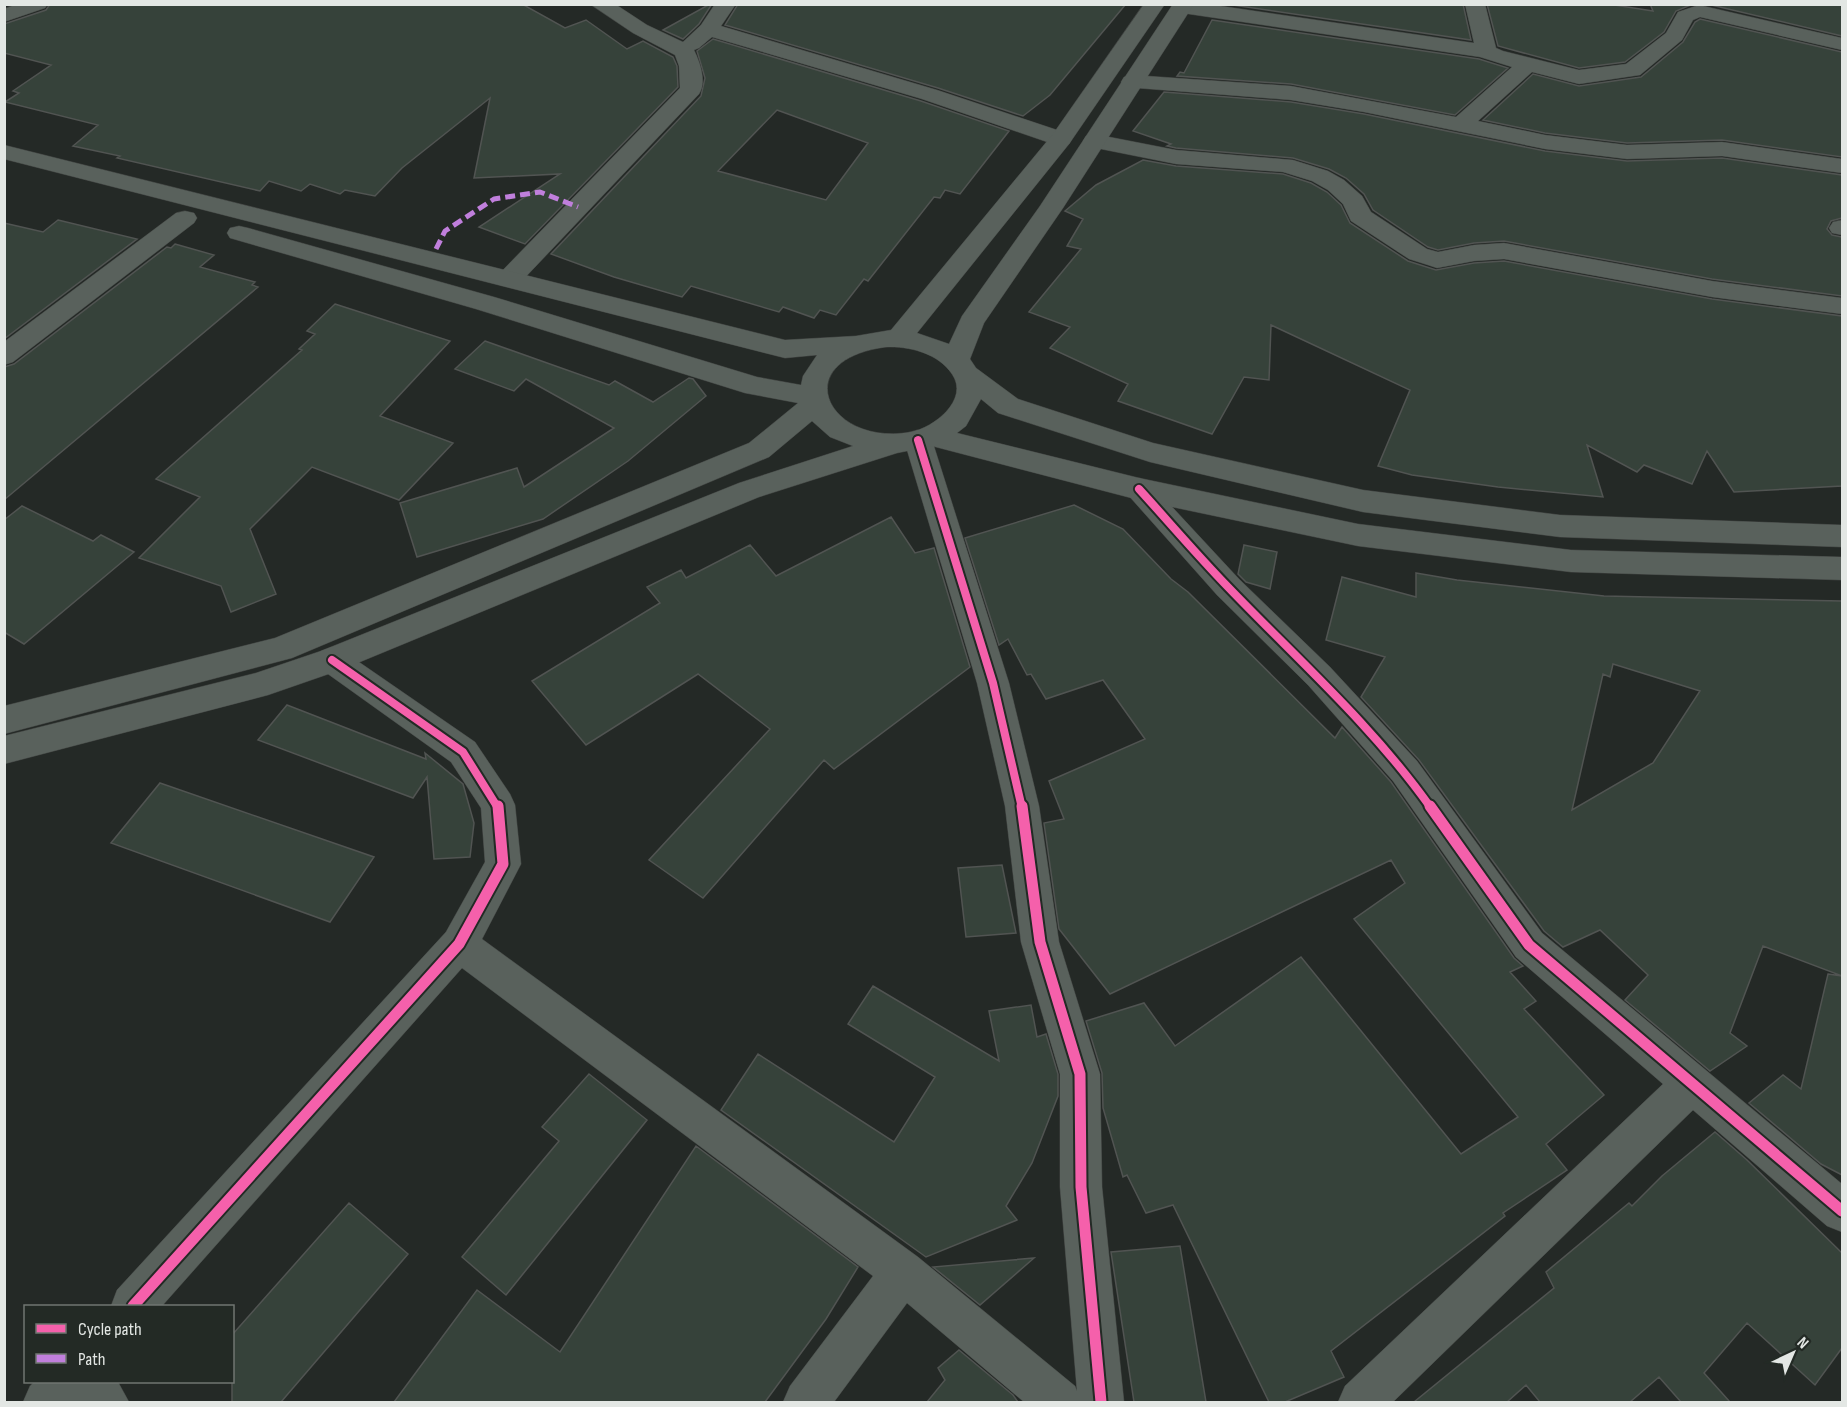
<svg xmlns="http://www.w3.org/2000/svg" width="1847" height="1407" viewBox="0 0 1847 1407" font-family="'Sofia Sans Condensed',sans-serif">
<rect width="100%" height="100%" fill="#242926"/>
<!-- building -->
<path fill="#36423a" stroke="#515452" stroke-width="1.5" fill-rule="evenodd" d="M50 4H522L565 28 586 20 627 49 643 41 673 57 677 66 678 87 525 244 479 227 560 174 474 178 490 98 402 168 375 196 345 190 340 194 310 184 301 191 269 181 260 191 117 158 120 156 73 146 98 125 5 102 19 93 13 91 51 65 4 53V24L46 10Z
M710 4H712L699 24 683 39 663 30Z
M738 4H1126L1050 95 1023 116 938 88 725 25Z
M1226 4H1463L1471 40Z
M1487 4H1608L1653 11 1650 4H1693L1676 11 1664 32 1625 62 1579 68 1498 46Z
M1707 4H1842V36Z
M1700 19 1842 52V157L1722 140 1627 143 1545 133 1483 120 1533 74 1579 86 1641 77 1683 42 1695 22Z
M1212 20 1479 59 1508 68 1455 115 1291 84 1177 76 1180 72 1184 73Z
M713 39 921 101 1009 131 960 194 945 190 940 198 934 197 868 281 864 279 836 315 820 310 814 318 783 307 779 312 691 286 682 297 614 277 551 254 701 96 705 78 697 51ZM777 110 868 143 826 200 718 171Z
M1164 92 1291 102 1364 114 1545 151 1627 161 1722 158 1842 175V218L1831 221 1827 229 1832 235 1842 237V296L1712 279 1504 241 1474 243 1438 250 1428 247 1373 210 1364 194 1346 178 1329 169 1293 158 1176 148 1167 146 1171 144 1133 131Z
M1143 160 1176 166 1283 174 1311 183 1327 192 1341 205 1350 223 1408 261 1436 270 1474 263 1504 261 1712 299 1842 316V486L1734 492 1707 451 1692 484 1644 465 1637 472 1587 445 1603 497 1498 487 1412 475 1378 466 1410 390 1271 325 1269 380 1244 377 1212 434 1118 401 1128 384 1050 348 1070 327 1029 312 1081 249 1067 246 1083 219 1065 211 1096 185Z
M58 220 137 239 4 339V223L43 232Z
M175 244 214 255 200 267 255 282 252 285 258 287 4 500V367L14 364 167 247 171 248Z
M335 304 450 341 380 416 453 443 399 500 312 467 250 529 276 594 231 612 221 586 139 558 200 497 156 479 302 350 299 349 315 334 307 331Z
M485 341 609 385 615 381 653 402 689 378 693 379 706 396 628 461 543 519 417 557 400 503 517 468 524 487 614 428 526 379 514 391 455 369Z
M1074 505 1123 529 1171 579 1188 592 1335 738 1342 727 1391 782 1514 958 1523 966 1510 972 1536 1001 1524 1009 1604 1095 1546 1144 1567 1170 1503 1213 1505 1216 1331 1351 1344 1377 1285 1402H1269L1173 1205 1146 1213 1127 1175 1123 1177 1103 1108 1102 1073 1086 1021 1144 1003 1175 1046 1301 957 1461 1154 1518 1117 1354 919 1405 883 1391 860 1110 994 1059 929 1044 823 1064 819 1049 781 1145 739 1103 680 1046 699 1031 674 1027 675 1008 639 999 645 965 538Z
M22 506 93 541 101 535 134 552 24 644 4 632V520Z
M891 517 915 553 934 548 970 667 834 769 824 760 703 898 649 860 770 729 698 674 586 745 532 681 660 603 647 587 681 570 686 578 750 545 776 576Z
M1244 545 1277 552 1270 589 1246 582 1238 574Z
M1416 573 1457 580 1604 596 1842 601V976L1763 946 1730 1033 1747 1046 1710 1071 1625 1000 1648 975 1600 930 1563 947 1544 931 1419 760 1361 697 1385 657 1326 640 1342 577 1416 597ZM1613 664 1700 691 1653 763 1572 810 1603 674 1610 677Z
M287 705 426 759 425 753 463 784 474 823 470 857 434 859 427 777 413 798 258 740Z
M160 783 374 857 330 922 111 843Z
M1002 865 1016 933 966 937 958 868Z
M1828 974 1842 976V1175L1821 1164 1749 1103 1783 1075 1801 1089Z
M873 986 999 1061 989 1011 1031 1005 1037 1037 1046 1034 1058 1074V1096L1032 1163 1006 1206 1017 1220 926 1257 721 1110 758 1054 894 1142 935 1077 848 1024Z
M589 1074 647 1120 506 1295 462 1257 559 1141 542 1127Z
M1715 1132 1747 1160 1842 1253V1348L1815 1385 1747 1323 1704 1373 1730 1402H1681L1659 1377 1630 1402H1540L1526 1385 1507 1402H1414L1554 1288 1546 1272 1629 1203 1632 1206 1662 1176Z
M696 1146 858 1267 826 1319 765 1402H394L477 1290 560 1352Z
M349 1203 408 1254 281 1402H232V1335Z
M1180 1246 1206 1402H1134L1111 1252Z
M1034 1258 980 1305 933 1267Z
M959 1350 1013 1395 1018 1402H927L945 1380 938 1368Z"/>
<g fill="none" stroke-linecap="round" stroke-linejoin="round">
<!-- minor casing -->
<g stroke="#404341" stroke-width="1">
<path id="minor" d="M17 4H48L45 8 4 22V9Z
M590 4H615L647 25 683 42 701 25 715 4H736L721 26 937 90 1069 134 1072 139 1069 144 1061 146 1053 144 922 99 712 37 699 48 694 50C700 62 707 82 699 94L518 285 509 287 500 285 496 279 500 273 680 88 679 66 675 55 633 33Z
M1174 4H1207L1474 43 1465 4H1485L1496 48 1503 51 1579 70 1626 64 1666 33 1678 12 1699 5 1842 38V50L1700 17 1693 20 1682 40 1640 75 1579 84 1532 72 1478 121 1545 135 1627 145 1722 142 1842 159V173L1722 156 1627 159 1545 149 1364 112 1291 100 1124 87 1121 82 1124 77 1132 75 1291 86 1456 117 1512 67 1480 57 1182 13 1175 11 1172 7Z
M1094 134 1176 150 1293 160 1328 171 1344 180 1362 196 1371 212 1427 249 1438 252 1474 245 1504 243 1712 281 1842 298V314L1712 297 1504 259 1474 261 1437 268 1428 265 1409 259 1351 221 1343 204 1328 190 1312 181 1283 172 1176 164 1086 146 1083 141 1086 136Z
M185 211 194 213 197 218 194 223 13 362 4 365V342L176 213Z
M1842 220V235L1832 233 1829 228 1833 222Z
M918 430 928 433 932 440 1009 683 1039 806 1059 942 1100 1074 1102 1187 1124 1402H1024L907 1303 834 1402H783L790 1386 873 1276 462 968 162 1306H111L117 1290 446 932 485 862 481 808 451 762 321 669 316 660 321 651 332 647 343 651 475 742 510 794 515 805 521 864 482 939 918 1257 1075 1386 1077 1391 1060 1187V1074L1021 942 1005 806 977 683 904 440 908 433Z
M1139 478 1149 482 1239 579 1330 667 1417 761 1542 933 1842 1184V1232L1827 1226 1693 1110 1393 1402H1338L1345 1386 1663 1084 1516 957 1393 781 1308 685 1217 595 1129 496 1124 489 1129 482Z
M34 1382H118L129 1402H23L30 1386Z"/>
</g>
<!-- major casing -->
<g stroke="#404341" stroke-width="1">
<path id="major" d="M1144 4H1165L1069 144 917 333 949 344 962 316 1040 206 1173 4H1194L1063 208 984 323 970 359 976 368 1018 399 1153 443 1363 490 1560 515 1842 525V547L1560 537 1363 512 1150 462 998 413 981 399 966 426 957 433 1139 478 1358 524 1571 550 1842 557V580L1571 572 1358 546 1139 500 932 446 897 453 759 497 343 669 268 695 4 764V736L256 673 321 651 739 483 853 446 830 437 812 421 769 457 292 658 4 734V706L275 638 749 443 798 403 745 393 476 309 230 238 227 233 230 228 239 226 248 228 494 297 757 377 801 385 803 376 817 355 785 358 4 159V145L785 340 856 336 891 330 1053 134ZM886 347C909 346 938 353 952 374 970 400 933 428 911 432 827 447 786 360 886 347Z"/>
</g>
<!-- minor -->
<use href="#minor" fill="#59615c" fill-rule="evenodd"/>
<!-- major -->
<use href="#major" fill="#59615c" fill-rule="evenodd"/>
<!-- quiet -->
<path stroke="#c07fdc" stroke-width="5" stroke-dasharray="10 5" stroke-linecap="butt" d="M436 249 445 231 494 199 540 192 578 207"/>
<!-- cycleway-far1 casing -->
<g stroke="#232a25" stroke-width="12">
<path id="cycleway-far1" d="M918 440 993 683 1022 808
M1139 489C1169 522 1197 555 1228 587 1298 660 1372 725 1431 808
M332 660 463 752 498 808"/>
</g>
<!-- cycleway casing -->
<g stroke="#232a25" stroke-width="15">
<path id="cycleway" d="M1022 806 1040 942 1080 1074 1081 1187 1101 1402
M1430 806 1529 945 1842 1211
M133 1306 459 944 503 864 498 806"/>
</g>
<!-- cycleway-far1 -->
<use href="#cycleway-far1" stroke="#f560ab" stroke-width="8"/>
<!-- cycleway -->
<use href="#cycleway" stroke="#f560ab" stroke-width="11"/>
</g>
<!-- border -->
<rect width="1847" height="1407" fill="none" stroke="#e3e7e4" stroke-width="12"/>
<!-- legend -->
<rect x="24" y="1305" width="210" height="78" fill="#232a25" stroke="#707671" stroke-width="1.5"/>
<rect x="36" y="1324" width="30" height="9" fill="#f560ab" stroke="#707671" stroke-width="1.5"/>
<text x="78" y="1335" font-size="18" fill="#e3e7e4">Cycle path</text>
<rect x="36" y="1354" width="30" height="9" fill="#c07fdc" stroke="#707671" stroke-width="1.5"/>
<text x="78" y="1365" font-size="18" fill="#e3e7e4">Path</text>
<!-- north arrow -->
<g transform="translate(1793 1353) rotate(44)" stroke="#232a25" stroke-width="4.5" paint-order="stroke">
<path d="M0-4.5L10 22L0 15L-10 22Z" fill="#e3e7e4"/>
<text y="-9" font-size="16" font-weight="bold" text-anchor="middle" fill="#e3e7e4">N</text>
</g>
</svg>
